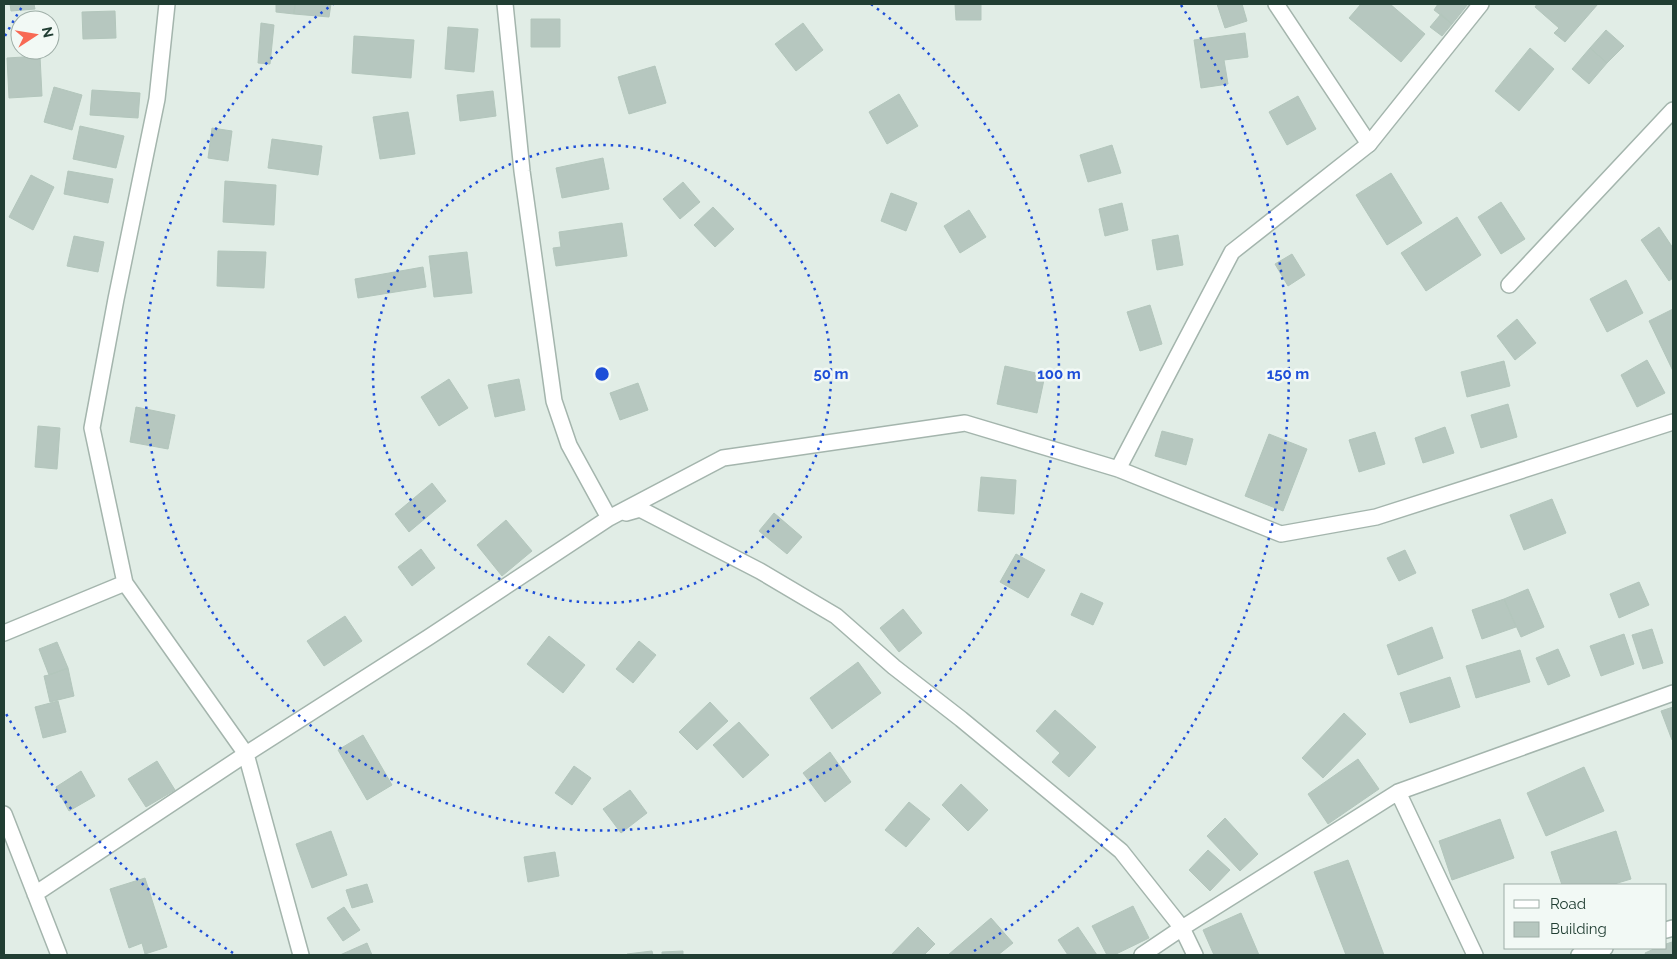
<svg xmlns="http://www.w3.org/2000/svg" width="1677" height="959" viewBox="0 0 1677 959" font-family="Raleway,sans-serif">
<rect width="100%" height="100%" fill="#e1ede6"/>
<!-- building -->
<path fill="#b6c7bf" stroke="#b3c6bc" d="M10 4H34L35 9 11 11Z
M276 4H295L294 14 276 12Z
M295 4H331L329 17 294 14Z
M955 4H981V20H956Z
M1217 4H1242L1247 21 1225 28Z
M1361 4H1390L1425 34 1401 62 1349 18Z
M1438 4H1468L1452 24 1434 10Z
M1537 4H1598L1565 42 1554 33 1559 28 1535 7Z
M115 11 116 38 83 39 82 12Z
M1441 14 1452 24 1442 36 1430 27Z
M531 19H560V47H531Z
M261 23 274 25 270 64 258 63Z
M803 23 823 50 796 71 775 44Z
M448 27 478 29 474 72 445 69Z
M1606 30 1624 46 1607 63 1590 48Z
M1245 33 1248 57 1224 60 1228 84 1201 88 1194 40Z
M354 36 414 40 411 78 352 73Z
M1530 48 1554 69 1519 111 1495 91Z
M1590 48 1607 63 1589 84 1572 69Z
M40 56 42 96 9 98 7 58Z
M655 66 666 103 629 114 618 77Z
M54 87 82 95 72 130 44 122Z
M92 90 140 93 138 118 90 115Z
M493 91 496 116 460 121 457 95Z
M899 94 918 126 887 144 869 112Z
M1298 96 1316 129 1287 145 1269 112Z
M408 112 415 154 380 159 373 117Z
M80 126 124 136 116 168 73 159Z
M212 128 232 131 228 161 208 158Z
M272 139 322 146 318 175 268 168Z
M1112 145 1121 173 1088 182 1080 155Z
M603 158 609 189 562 198 556 168Z
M68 171 113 179 108 203 64 194Z
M1391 173 1422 223 1387 245 1356 195Z
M31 175 54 187 33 230 9 217Z
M225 181 276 185 274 225 223 222Z
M683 182 700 202 680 219 663 199Z
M891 193 917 203 906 231 881 221Z
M1501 202 1525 239 1501 254 1478 217Z
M1122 203 1128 230 1105 236 1099 209Z
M713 207 734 229 715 247 694 225Z
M969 210 986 237 960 253 944 226Z
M1457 217 1481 255 1426 291 1401 253Z
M622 223 627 256 556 266 553 248 561 247 559 232Z
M1659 227 1673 248V278L1669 281 1641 240Z
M1178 235 1183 265 1157 270 1152 240Z
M74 236 104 242 98 272 67 266Z
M218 251 266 252 264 288 217 286Z
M467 252 472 293 434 297 429 256Z
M1292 254 1305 275 1288 286 1275 264Z
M423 267 426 287 358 298 355 279Z
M1626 280 1643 313 1607 332 1590 299Z
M1150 305 1162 344 1140 351 1127 312Z
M1673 309V371L1649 321Z
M1517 319 1536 343 1515 360 1497 336Z
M1647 360 1665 393 1637 407 1621 375Z
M1504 361 1510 386 1467 397 1461 372Z
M1005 366 1045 375 1037 413 997 404Z
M449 379 468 408 439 426 421 397Z
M519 379 525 410 495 417 488 385Z
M638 383 648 410 620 420 610 393Z
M1508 404 1517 437 1481 448 1471 415Z
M136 407 175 415 168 449 130 442Z
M38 426 60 428 57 469 35 467Z
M1445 427 1454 453 1423 463 1415 438Z
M1162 431 1193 439 1186 465 1155 456Z
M1375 432 1385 464 1359 472 1349 440Z
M1269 434 1307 449 1283 511 1245 496Z
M981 477 1016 480 1014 514 978 511Z
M432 483 446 501 409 532 395 514Z
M1552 499 1566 533 1524 550 1510 515Z
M774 513 802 537 787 554 759 531Z
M506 520 532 551 502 576 477 545Z
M421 549 435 568 412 586 398 567Z
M1405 550 1416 573 1399 581 1387 558Z
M1016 554 1045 570 1028 598 1000 582Z
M1639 582 1649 605 1619 618 1610 594Z
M1528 589 1544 627 1521 637 1504 599Z
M1081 593 1103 603 1093 625 1071 615Z
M1504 599 1516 627 1482 639 1472 610Z
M903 609 922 633 899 652 880 628Z
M345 616 362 641 324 666 307 641Z
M1432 627 1443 658 1398 675 1387 645Z
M1652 629 1663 663 1643 669 1632 635Z
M1624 634 1634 664 1601 676 1590 646Z
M549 636 585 665 563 693 527 664Z
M639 641 656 655 633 683 616 669Z
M57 642 68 668 49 675 39 649Z
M1558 649 1570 676 1548 685 1536 658Z
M1520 650 1530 682 1476 698 1466 666Z
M858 662 881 693 832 729 810 698Z
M68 668 74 696 50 702 44 676 49 675Z
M1450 677 1460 707 1410 723 1400 693Z
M58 701 66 732 43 738 35 707Z
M710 702 728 721 697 750 679 732Z
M1673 707V740H1672L1661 711Z
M1055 710 1096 747 1069 777 1052 762 1060 753 1036 731Z
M1344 713 1366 734 1323 778 1302 758Z
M739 722 769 755 743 778 713 745Z
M363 735 392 785 367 800 338 750Z
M830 752 851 782 825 802 803 773Z
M1358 759 1379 789 1328 824 1308 794Z
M157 761 175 790 146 807 128 779Z
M574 766 591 778 572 805 555 793Z
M1584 767 1604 811 1546 836 1527 793Z
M81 771 95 796 69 811 56 787Z
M961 784 988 810 968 831 942 805Z
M630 790 647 813 621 833 603 809Z
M909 802 930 819 906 847 885 830Z
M1225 818 1258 854 1240 871 1207 836Z
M1500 819 1514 858 1452 880 1439 841Z
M331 831 347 875 312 888 296 844Z
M1616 831 1631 879 1611 885H1562L1551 852Z
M1208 850 1230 870 1210 891 1189 870Z
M555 852 559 876 528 882 524 857Z
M1348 860 1384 955H1346L1314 872Z
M145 878 167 947 145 954 142 943 129 948 110 889Z
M367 884 373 902 352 908 346 890Z
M1133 906 1149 938 1114 955H1107L1092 926Z
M344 907 360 930 343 941 327 918Z
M1241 913 1259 955H1214L1203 930Z
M991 918 1013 943 998 955H948Z
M918 927 935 944 924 955H891Z
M1078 927 1097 955H1068L1058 940Z
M1672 942 1673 955H1646L1645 953 1656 948H1666V944Z
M367 943 372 955H340Z
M652 951 653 955H627V954Z
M683 951V955H662V952Z"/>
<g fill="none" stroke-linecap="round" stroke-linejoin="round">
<!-- service casing -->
<g stroke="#a4b5ad" stroke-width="18">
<path id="service" d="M167 4 157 99 116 299 92 428 125 583 246 754
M1276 4 1369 144
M1509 285 1673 110
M4 633 125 583"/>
</g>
<!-- minor casing -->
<g stroke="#a4b5ad" stroke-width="18">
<path id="minor" d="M505 4 522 171 554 401 569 445 609 518
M1118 469 1232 252 1369 144 1481 4
M626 513 640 509 760 571 836 616 894 667 961 719 1121 851 1182 928 1195 955
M246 754 301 955
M1398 792 1475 955
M4 814 59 955
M35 894 246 754 429 637 609 518 723 458 965 423 1118 469 1281 534 1376 517 1673 422
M1666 930 1673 928
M1142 955 1182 928 1398 792 1673 693
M1579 955 1605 948"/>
</g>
<!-- service -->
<use href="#service" stroke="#fff" stroke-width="15"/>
<!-- minor -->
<use href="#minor" stroke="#fff" stroke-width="15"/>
</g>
<!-- distance rings -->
<g fill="none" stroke="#1d4ed8" stroke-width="2.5" stroke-dasharray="2.5 5">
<circle cx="602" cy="374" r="229"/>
<path d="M871 4A457 457 0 1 1 333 4"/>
<path d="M233 953A686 686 0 0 1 5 712M5 36A686 686 0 0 1 23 5M1181 5A686 686 0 0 1 971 953"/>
</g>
<circle cx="602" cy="374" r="8" fill="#1d4ed8" stroke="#f2f9f5" stroke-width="2.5"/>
<g font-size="15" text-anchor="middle" font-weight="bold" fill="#1d4ed8" stroke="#f2f9f5" stroke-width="5" stroke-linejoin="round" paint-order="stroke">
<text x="831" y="379">50 m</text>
<text x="1059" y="379">100 m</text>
<text x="1288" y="379">150 m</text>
</g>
<!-- border -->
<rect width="1677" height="959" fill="none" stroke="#213e33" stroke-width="10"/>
<!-- legend -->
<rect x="1504" y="884" width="162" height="65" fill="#f2f9f5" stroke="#9eaea7"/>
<rect x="1514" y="900" width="25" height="8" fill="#ffffff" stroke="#9eaea7"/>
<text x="1550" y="909" font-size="15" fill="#213e33">Road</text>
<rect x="1514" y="922" width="25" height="15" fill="#b6c7bf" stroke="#9eaea7"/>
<text x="1550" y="934" font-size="15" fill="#213e33">Building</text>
<!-- north arrow -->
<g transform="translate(35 35) rotate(78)"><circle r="24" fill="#f2f9f5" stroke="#9eaea7"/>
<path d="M0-4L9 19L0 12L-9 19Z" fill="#f86954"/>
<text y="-8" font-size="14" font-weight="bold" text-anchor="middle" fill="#213e33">N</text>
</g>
</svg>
